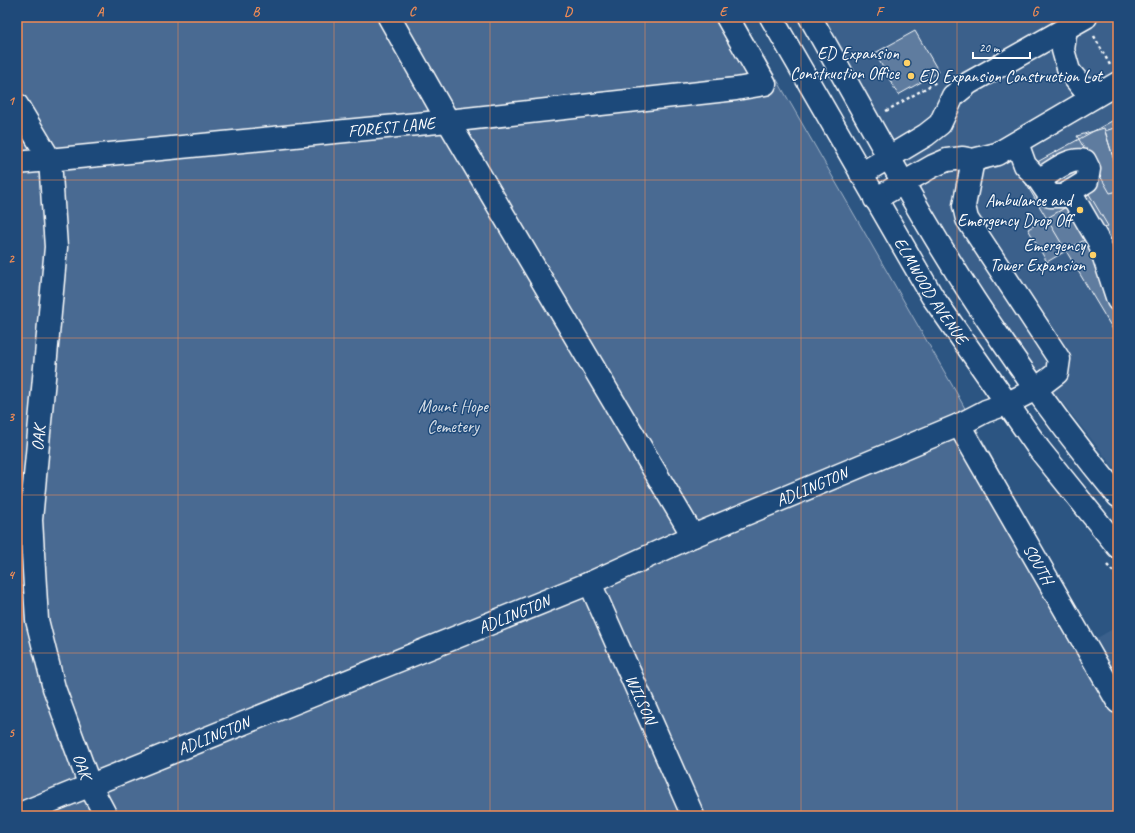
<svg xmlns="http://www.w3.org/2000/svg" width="1135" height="833" viewBox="0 0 1135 833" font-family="Caveat,sans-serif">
<rect width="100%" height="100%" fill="#2c5582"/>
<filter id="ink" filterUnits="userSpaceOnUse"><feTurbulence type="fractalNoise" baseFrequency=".025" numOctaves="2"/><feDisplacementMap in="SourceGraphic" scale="8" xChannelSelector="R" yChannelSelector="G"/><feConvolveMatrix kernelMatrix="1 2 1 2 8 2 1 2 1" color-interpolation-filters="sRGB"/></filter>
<g filter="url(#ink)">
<!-- built -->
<path fill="#3b618b" d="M821 17H1118V473L1020 349 984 296 931 209Z
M1118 626V688L1092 641Z"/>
<!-- green -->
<path fill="#486b92" stroke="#a4b5c8" d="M17 17H741L956 392 1118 688V816H17Z"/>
<!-- building -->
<path fill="#5e7c9f" stroke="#fff" d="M915 31 939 72 898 95 875 53Z
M1118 117V173L1105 131 1114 128 1112 121Z
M1118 117V135L1112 121Z
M1112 121 1118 133V338L1019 172Z
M1104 128 1118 173V191L1110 193 1077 136Z
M1089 194 1108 226 1047 262 1028 229Z"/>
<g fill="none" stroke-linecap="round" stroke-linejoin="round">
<!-- minor casing -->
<g stroke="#fff" stroke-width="25">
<g id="minor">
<path d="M389 17 448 121 693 536"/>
<path d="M1066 28 1063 50 1069 71 1082 87 1103 91"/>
<path id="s1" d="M17 105 50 160 56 247 31 520 37 620 54 688 90 786 106 816"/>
<path d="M1017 143 1025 165 1039 180C1052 172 1069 157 1085 161L1089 169 1087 181 1063 196H1050L1039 180"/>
<path id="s2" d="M17 163 448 121 736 89 765 84 727 17"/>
<path d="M861 174 926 135 940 124 953 96 969 83 1086 17"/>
<path d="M1070 192 1099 242 1118 300"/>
<path d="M875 199 933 166 947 160 963 158 973 160 997 154 1118 83"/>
<path id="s3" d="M959 425 1118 702"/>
<path id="s4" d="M590 583 693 816"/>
<path id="s5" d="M17 815 590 583 693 536 959 425 986 411 1006 404 1036 389 1057 373 1059 359 967 219 964 206 973 160"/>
</g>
</g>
<!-- major casing -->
<g stroke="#fff" stroke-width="25">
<g id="major">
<path id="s6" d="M771 17 932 296 1039 449 1118 547"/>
<path d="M810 17C872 126 930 238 1002 341 1038 394 1077 446 1118 496"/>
</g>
</g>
<!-- path -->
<path stroke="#fff" stroke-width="2.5" stroke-dasharray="3 3" stroke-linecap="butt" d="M1094 36 1110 65
M886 111 938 81
M1107 565 1118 577"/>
<!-- minor -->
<use href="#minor" stroke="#1f4a7a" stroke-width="22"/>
<!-- major -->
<use href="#major" stroke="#1f4a7a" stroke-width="22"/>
</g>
</g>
<!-- grid -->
<path fill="none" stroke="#ef8b55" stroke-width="1" stroke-opacity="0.55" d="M178 17V816M334 17V816M490 17V816M645 17V816M801 17V816M957 17V816M17 180H1118M17 338H1118M17 495H1118M17 653H1118"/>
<!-- markers -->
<g fill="#ffd166" stroke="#1f4a7a" stroke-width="1.5">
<circle cx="907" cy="63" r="4"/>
<circle cx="911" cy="76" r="4"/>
<circle cx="1080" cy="210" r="4"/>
<circle cx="1093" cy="255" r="4"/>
</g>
<g text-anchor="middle" stroke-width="3" stroke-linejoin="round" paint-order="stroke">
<!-- poi labels -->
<g font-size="17" fill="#fff" stroke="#1f4a7a" text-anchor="end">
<text x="899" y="59">ED Expansion<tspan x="899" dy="20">Construction Office</tspan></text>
<text x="919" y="82" text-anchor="start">ED Expansion Construction Lot</text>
<text x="1072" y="206">Ambulance and<tspan x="1072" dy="20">Emergency Drop Off</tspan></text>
<text x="1085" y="251">Emergency<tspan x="1085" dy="20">Tower Expansion</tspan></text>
</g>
<!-- street labels -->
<g font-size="17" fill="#fff" stroke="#1f4a7a">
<text dy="6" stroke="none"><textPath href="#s2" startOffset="376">FOREST LANE</textPath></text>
<text dy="6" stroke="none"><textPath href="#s6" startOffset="317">ELMWOOD AVENUE</textPath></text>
<text transform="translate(38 438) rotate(-85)" y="6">OAK</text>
<text dy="6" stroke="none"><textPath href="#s5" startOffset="860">ADLINGTON</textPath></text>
<text dy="6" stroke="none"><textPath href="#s3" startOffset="160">SOUTH</textPath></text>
<text dy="6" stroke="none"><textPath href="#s5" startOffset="536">ADLINGTON</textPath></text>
<text dy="6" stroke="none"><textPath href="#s4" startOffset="127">WILSON</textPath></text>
<text dy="6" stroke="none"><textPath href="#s5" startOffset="212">ADLINGTON</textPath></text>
<text dy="6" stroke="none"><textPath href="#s1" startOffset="679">OAK</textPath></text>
</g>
<!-- park labels -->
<g font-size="17" fill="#dae1e9" stroke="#1f4a7a">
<text x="453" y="412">Mount Hope<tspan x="453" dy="20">Cemetery</tspan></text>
</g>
</g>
<!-- margin -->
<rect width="1135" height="833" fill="none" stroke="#1f4a7a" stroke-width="44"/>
<!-- scale -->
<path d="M973 52v6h57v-6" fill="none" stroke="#ffffff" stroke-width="2"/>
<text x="979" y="52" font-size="12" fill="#ffffff" stroke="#1f4a7a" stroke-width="3" paint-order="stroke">20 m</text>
<rect x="22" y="22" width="1091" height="789" fill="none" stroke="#ef8b55" stroke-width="1.5"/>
<g font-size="13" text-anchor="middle" font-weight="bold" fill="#ef8b55">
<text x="100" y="16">A</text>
<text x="256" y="16">B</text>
<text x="412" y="16">C</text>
<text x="568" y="16">D</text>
<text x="723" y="16">E</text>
<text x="879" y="16">F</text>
<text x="1035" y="16">G</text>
<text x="11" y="105">1</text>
<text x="11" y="263">2</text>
<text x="11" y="421">3</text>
<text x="11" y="579">4</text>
<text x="11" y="737">5</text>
</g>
</svg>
